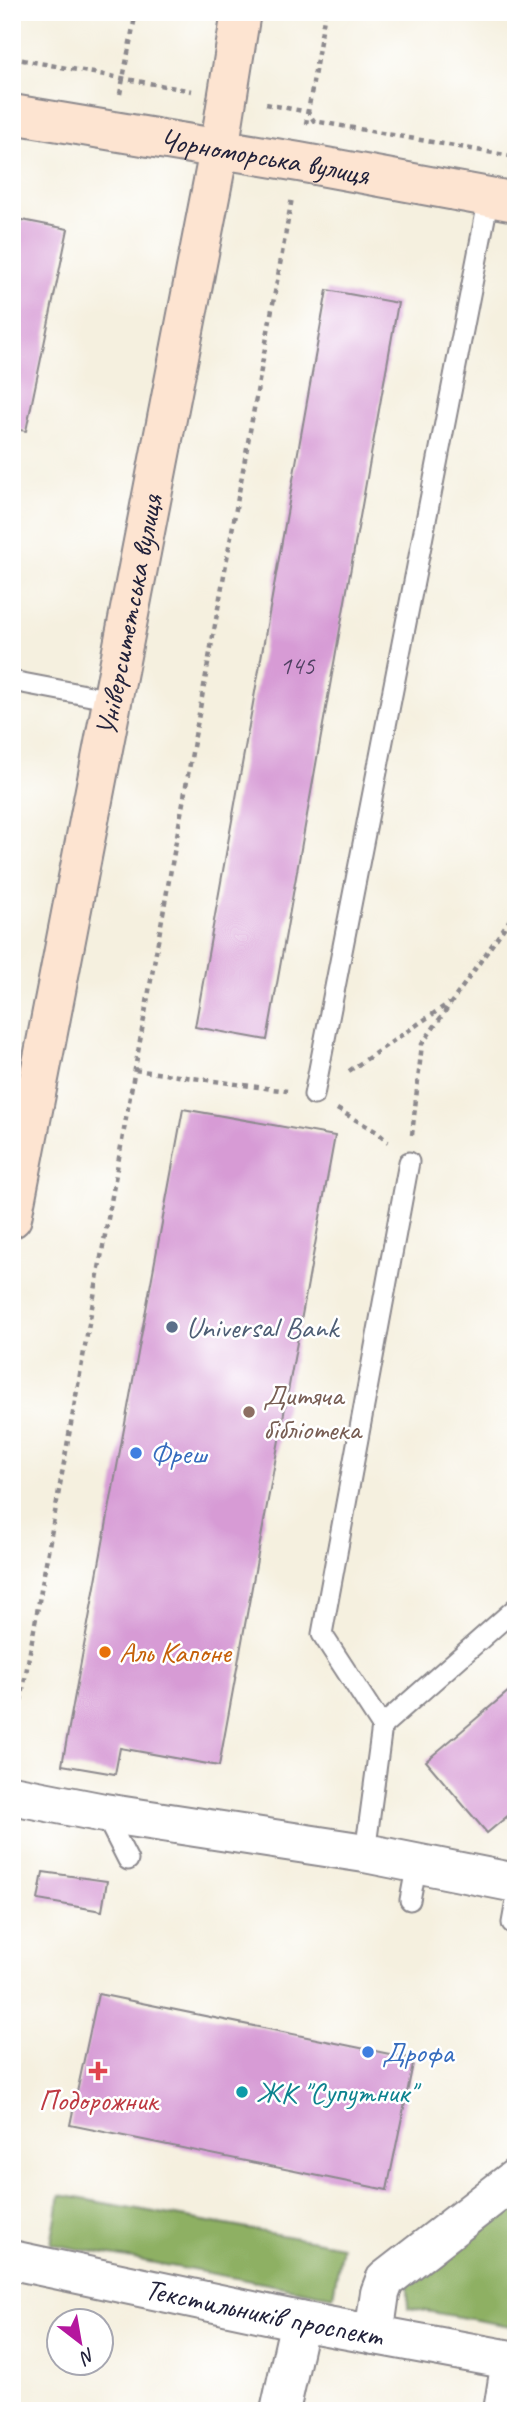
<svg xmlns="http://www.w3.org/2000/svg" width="528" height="2423" viewBox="0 0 528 2423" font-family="Caveat,sans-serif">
<rect width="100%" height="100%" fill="#fff"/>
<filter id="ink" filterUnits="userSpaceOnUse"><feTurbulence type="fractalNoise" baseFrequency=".0143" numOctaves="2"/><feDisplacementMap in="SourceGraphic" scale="14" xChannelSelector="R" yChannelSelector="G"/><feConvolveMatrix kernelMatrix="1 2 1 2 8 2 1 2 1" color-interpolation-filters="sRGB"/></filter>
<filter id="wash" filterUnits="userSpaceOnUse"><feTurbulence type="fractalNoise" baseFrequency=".00686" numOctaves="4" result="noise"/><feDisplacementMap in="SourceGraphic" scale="28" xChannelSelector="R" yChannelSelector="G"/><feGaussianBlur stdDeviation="1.57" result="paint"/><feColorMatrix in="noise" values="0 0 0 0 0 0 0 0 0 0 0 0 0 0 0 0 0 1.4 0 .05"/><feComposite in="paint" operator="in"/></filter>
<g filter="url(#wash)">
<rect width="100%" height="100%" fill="#f5f0df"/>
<!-- forest -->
<path fill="#8eb064" stroke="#586950" stroke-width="2" d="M60 2195 342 2246 333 2296 51 2244Z
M516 2203V2327L408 2308V2283Z"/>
<g id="blocks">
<!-- building -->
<path fill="#d79bd5" d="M12 218 68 229 26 431 12 429Z
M327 290 398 303 267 1040 195 1027Z
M183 1109 335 1136 219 1766 120 1748 115 1774 62 1765Z
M516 1685V1809L487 1833 426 1761Z
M43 1872 107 1881 102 1911 38 1900Z
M98 1994 414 2059 387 2190 70 2125Z"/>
</g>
</g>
<g filter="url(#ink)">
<use href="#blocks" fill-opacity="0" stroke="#8c898d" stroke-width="2"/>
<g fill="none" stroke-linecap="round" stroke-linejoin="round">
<!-- lane casing -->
<g stroke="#8c898d" stroke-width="23">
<path id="lane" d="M12 681 112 700
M314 1095 489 197
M382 1726 322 1634 409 1162
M104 1813 128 1860
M365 1853 382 1726 516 1608
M410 1900 417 1863
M512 1923 516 1901"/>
</g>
<!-- street casing -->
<g stroke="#8c898d" stroke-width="42">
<g id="street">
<path d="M12 1795 104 1813 365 1853 516 1883"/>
<path id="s1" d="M12 2260 300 2321 516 2361"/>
<path d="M374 2335 380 2293 385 2280 516 2178"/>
<path d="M280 2411 300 2321"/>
<path d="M503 2411 511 2360"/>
</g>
</g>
<!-- secondary casing -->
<g stroke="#8c898d" stroke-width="42">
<g id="secondary">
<path id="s2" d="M12 114 299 162 516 202"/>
<path id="s3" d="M12 1218 219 150 241 12"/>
</g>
</g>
<!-- path -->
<path stroke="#8c898d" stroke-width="4.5" stroke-dasharray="5 5" stroke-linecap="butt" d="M12 58 192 91
M120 94 136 12
M266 104 308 112 314 121 516 157
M306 124 325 12
M135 1070 287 1091
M349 1071 449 1003
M337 1109 377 1132 388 1142
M412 1135 422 1044 516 911
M12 1751 292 198"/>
<!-- lane -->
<use href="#lane" stroke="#fff" stroke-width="19"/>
<!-- street -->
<use href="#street" stroke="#fff" stroke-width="38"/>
<!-- secondary -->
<use href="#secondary" stroke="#fde4d1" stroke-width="38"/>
</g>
</g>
<!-- markers -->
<circle fill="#5c6f8a" stroke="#fff" stroke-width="2.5" cx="172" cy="1327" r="7"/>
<circle fill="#8d6e63" stroke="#fff" stroke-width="2.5" cx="249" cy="1412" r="7"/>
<g fill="#3f7fe0" stroke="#fff" stroke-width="2.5">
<circle cx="136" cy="1453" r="7"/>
<circle cx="368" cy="2052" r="7"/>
</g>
<circle fill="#e8710a" stroke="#fff" stroke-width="2.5" cx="105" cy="1652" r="7"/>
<path fill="#e0444e" stroke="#fff" stroke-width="2.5" d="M94.5 2060.5h7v7h7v7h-7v7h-7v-7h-7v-7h7z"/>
<circle fill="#0f9aa8" stroke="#fff" stroke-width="2.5" cx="242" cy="2092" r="7"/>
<g text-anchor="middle" stroke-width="5" stroke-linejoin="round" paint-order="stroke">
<!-- number labels -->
<g font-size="26" fill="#4f4062">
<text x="297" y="674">145</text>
</g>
<!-- street labels -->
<g font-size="30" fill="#22223b" stroke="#fff">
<text dy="10" stroke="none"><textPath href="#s2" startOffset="256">Чорноморська вулиця</textPath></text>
<text dy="10" stroke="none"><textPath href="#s3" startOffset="614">Університетська вулиця</textPath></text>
<text dy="10" stroke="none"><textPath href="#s1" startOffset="257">Текстильників проспект</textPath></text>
</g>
<!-- service labels -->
<g font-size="30" fill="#4e5e75" stroke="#fff" text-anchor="start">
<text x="186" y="1337">Universal Bank</text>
</g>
<!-- education labels -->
<g font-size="30" fill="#785e54" stroke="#fff" text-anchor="start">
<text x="263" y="1405">Дитяча<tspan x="263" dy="34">бібліотека</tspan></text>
</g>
<!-- shop labels -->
<g font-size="30" fill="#366cbe" stroke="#fff" text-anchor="start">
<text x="150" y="1463">Фреш</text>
<text x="382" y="2062">Дрофа</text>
</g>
<!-- food labels -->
<g font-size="30" fill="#c56008" stroke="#fff" text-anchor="start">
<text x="119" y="1662">Аль Капоне</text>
</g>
<!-- culture labels -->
<g font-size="30" fill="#0d838f" stroke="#fff" text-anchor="start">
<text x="256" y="2102">ЖК "Супутник"</text>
</g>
<!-- health labels -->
<g font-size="30" fill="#be3a42" stroke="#fff">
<text x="98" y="2110">Подорожник</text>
</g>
</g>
<!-- margin -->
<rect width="528" height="2423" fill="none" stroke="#fff" stroke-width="42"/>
<!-- north arrow -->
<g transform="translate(80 2342) rotate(149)"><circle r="33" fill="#ffffff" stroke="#a7a7b1" stroke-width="2"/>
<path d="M0-5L12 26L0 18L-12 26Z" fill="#b5179e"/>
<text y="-10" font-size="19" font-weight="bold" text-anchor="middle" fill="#22223b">N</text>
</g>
</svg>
